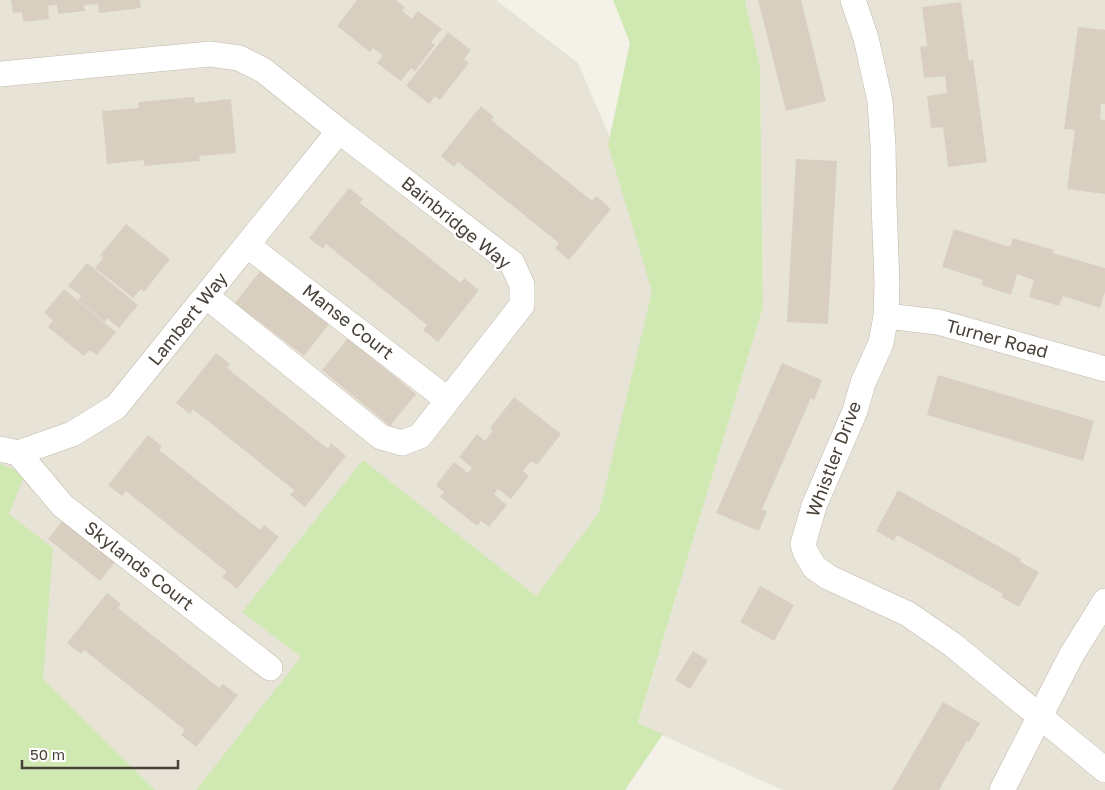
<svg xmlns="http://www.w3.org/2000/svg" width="1105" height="790" viewBox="0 0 1105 790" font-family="'Golos Text',sans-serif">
<rect width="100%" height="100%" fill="#f4f1e9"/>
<!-- residential -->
<path fill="#e8e3d7" d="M0 0H496L578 63 687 317 613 543 395 790H98L0 657Z
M745 0H1105V790H782L638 724 763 307 760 67Z"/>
<!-- green -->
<path fill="#d0e8b2" d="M613 0H745L760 67 763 307 638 723 663 734 625 790H196L301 657 242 612 363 460 536 596 599 513 652 291 608 145 630 43Z
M0 464 25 474 9 514 53 548 43 679 155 790H0Z"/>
<!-- building -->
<path fill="#d9cfc1" d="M11 0H140L141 8 99 13 98 4 84 5 85 11 58 14 57 5 48 6 49 19 23 22 22 12 13 13Z
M357 0H396L405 7 402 11 412 19 418 11 442 29 431 42 435 45 415 71 411 68 401 81 377 63 383 55 373 48 370 52 337 26Z
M758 0H801L826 101 786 111Z
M961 2 969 61 973 60 987 162 948 167 943 127 931 128 927 96 947 93 945 76 924 78 920 47 927 46 922 7Z
M1078 27 1105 30V104H1101L1100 119 1105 120V194L1067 189 1075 130 1064 129Z
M448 32 471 50 464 59 469 63 440 100 435 96 429 104 406 86Z
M194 97 195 103 231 99 236 153 199 156 200 161 144 166V160L107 164 102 111 139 108 138 102Z
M481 106 494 117 491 120 592 201 596 196 611 209 569 260 555 248 559 243 458 162 454 167 441 156Z
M796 159 837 161 828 324 787 322Z
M349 188 363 199 360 203 461 283 464 278 479 290 438 342 423 330 427 325 326 244 323 249 309 238Z
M126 224 170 259 144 292 141 289 133 298 95 268 103 258 100 255Z
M954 229 1010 247 1013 238 1054 250 1053 253 1105 268V292L1100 308 1063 296 1059 306 1029 297 1034 280 1017 274 1011 295 981 285 983 280 942 267Z
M87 263 138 305 119 328 107 318 105 322 78 300 81 296 68 286Z
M261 270 330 323 304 356 235 303Z
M64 289 116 332 97 355 89 350 84 356 48 327 53 320 44 313Z
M348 338 416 394 390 426 322 370Z
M216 353 230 364 227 368 328 449 331 443 346 456 305 507 290 495 294 490 193 409 190 414 176 403Z
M782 363 822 380 814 400 811 398 762 509 767 511 759 531 716 513Z
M938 375 1094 421 1083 461 927 415Z
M514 397 561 434 537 465 531 461 523 471 529 476 511 499 498 489 494 494 507 505 489 527 481 521 477 526 440 497 444 492 436 485 454 462 468 473 472 468 459 457 477 434 485 441 493 431 490 428Z
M148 435 162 446 159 450 260 530 264 525 279 537 237 589 222 577 227 572 126 491 122 496 108 485Z
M898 490 1021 559 1020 562 1039 572 1019 607 1001 597 1003 594 897 535 894 541 876 531Z
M63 520 115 562 100 581 48 539Z
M760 586 794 605 774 641 740 622Z
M107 593 121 604 118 608 219 688 223 684 238 695 196 747 181 735 185 730 84 650 81 654 67 643Z
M693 651 708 660 690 689 675 680Z
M943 702 980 723 969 742 967 741 939 790H892Z"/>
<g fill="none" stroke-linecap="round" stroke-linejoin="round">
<!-- minor casing -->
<g stroke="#c0b8ab" stroke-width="26">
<path id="minor" d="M853 0 866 38 880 101 883 145 884 203 887 283 886 316 881 343 863 383 855 411 814 506 803 544 805 551 814 567 828 577 908 614 953 645 1105 770
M0 74 210 54 239 58 263 70 339 131 512 263 522 285V305L420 436 402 443 381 437 206 296
M247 245 448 400
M886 316 938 322 1105 369
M0 449 18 453 72 434 116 407 339 131
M18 453 63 506 270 668
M1002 790 1072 654 1105 601"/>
</g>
<!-- minor -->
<use href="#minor" stroke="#fff" stroke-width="25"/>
</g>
<g text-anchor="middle" stroke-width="4.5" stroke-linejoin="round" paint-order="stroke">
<!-- street labels -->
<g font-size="18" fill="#484137" stroke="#fff">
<text transform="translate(456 223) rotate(39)" y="6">Bainbridge Way</text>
<text transform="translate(188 319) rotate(-51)" y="6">Lambert Way</text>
<text transform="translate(348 322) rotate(38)" y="6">Manse Court</text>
<text transform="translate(997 339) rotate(15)" y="6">Turner Road</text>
<text transform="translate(834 459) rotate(-69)" y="6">Whistler Drive</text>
<text transform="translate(139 566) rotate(38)" y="6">Skylands Court</text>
</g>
</g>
<!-- scale -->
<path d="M22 760v8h156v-8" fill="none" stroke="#484137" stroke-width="2.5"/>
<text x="30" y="760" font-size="15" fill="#484137" stroke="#ffffff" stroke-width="4" paint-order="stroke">50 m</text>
</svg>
